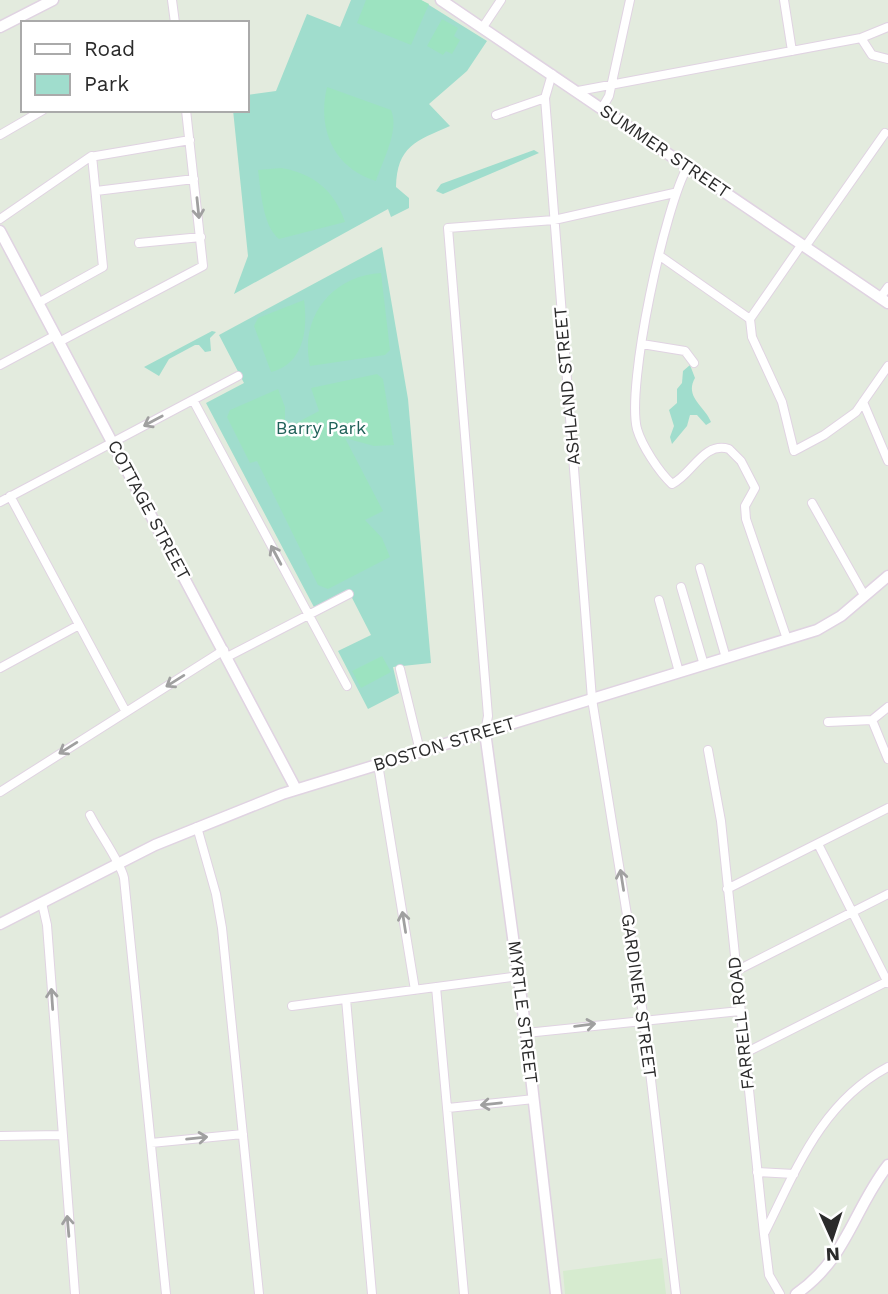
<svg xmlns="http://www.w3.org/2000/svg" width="888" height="1294" viewBox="0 0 888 1294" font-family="'Work Sans',sans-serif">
<rect width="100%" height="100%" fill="#e3ebde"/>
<!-- education -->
<path fill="#d6ebcf" d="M662 1258 666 1294H565L563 1271Z"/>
<!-- green -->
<path fill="#a0ddcd" d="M351 0H421L487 41 467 71 429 104 450 126C416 141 397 146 396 187L409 198V208L391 217 388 209 234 294 248 256 233 110H247V95L276 91 307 14 340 27Z
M534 150 539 153 443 194 436 191 441 184Z
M382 247 408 399 431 663 393 667 399 693 368 709 338 651 371 635 349 592 315 609 206 403 244 383 219 335Z
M212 331 216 332 210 338 211 351 205 352 199 345H195L169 359 159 376 144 367Z
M690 365 695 378C684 397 705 406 711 422L706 425 697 415H690L687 426 672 444 670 437 674 426 669 410 677 403V389L682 383 683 371Z"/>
<!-- pitch -->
<path fill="#9ce3c0" d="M366 0H421L429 4 411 45 357 23Z
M442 19 458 28 454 36 460 40 452 54 446 51 443 55 427 46Z
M327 87 391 110C400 130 382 162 376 181 333 168 317 128 327 87Z
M281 168C313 173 335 191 345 222L279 239C262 225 261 190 258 170Z
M381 273 390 350 385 355 310 366C299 317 332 276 381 273Z
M304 300C308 329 304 364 271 372L254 326 258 318Z
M377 374 383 379 394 445 374 446 345 438 383 511 365 520 382 538 390 557 328 589 318 585 257 461 250 463 227 417 230 410 278 389 285 407V429L319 411 311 388Z
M382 656 391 672 361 688 352 671Z"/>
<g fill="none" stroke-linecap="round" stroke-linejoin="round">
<!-- street casing -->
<g stroke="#e0d3e2" stroke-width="10">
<path id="street" d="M172 0 175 23
M784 0 792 51
M483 27 501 0
M861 38 872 55 888 59
M552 74 545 98 592 699 644 1020 676 1294
M578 91 861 38 888 27
M602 108 609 96 630 0
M496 115 545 98
M0 135 43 110
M688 166C665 205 626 386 637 429 642 446 659 472 672 484 692 475 703 441 729 449L741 461 755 488 745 506 746 519 787 639
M96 191 194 179
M0 219 90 157 190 140
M139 243 201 237
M805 247 885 133
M660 256 750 319
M880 298 888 287
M38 303 103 267 92 156
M750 319 752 337 782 402 794 451 824 435 856 412 888 366
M750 319 802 244
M59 342 203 266 186 110
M642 344 685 351 694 363
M0 365 56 335
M193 400 347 686
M863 402 888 461
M10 496 126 712
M0 502 238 376
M812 503 864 595
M700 568 726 658
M681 587 704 665
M659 600 679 672
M227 657 349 594
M0 668 79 625
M400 669 420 751
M872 720 888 759
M872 720 888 707
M828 722 872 720
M485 732 488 716 448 228 554 220 674 193
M708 750 721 821 764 1234 769 1275 780 1294
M378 764 415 990
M0 792 224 650
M90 815C99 833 121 863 124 878L166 1294
M197 827 216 894 222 928 259 1294
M818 844 888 983
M727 889 888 808
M42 903 47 925 75 1294
M736 971 888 894
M436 987 464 1294
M346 999 372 1294
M292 1006 519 976
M526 1033 740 1011
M745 1053 888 981
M448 1108 534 1099
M0 1136 61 1135
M151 1143 243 1134
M757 1172 794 1174
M765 1232C797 1168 822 1102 888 1067"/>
</g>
<!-- secondary casing -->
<g stroke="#e0d3e2" stroke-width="13">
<path id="secondary" d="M441 0 888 303
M0 27 53 0
M0 231 296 789
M485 732 526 1033 556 1294
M0 924 155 845 282 794 817 630 841 616 888 576
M796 1294C847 1259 853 1210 888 1165"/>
</g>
<!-- street -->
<use href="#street" stroke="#fff" stroke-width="8"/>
<!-- secondary -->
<use href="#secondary" stroke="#fff" stroke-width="10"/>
</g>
<!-- one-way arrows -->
<defs><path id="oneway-shaft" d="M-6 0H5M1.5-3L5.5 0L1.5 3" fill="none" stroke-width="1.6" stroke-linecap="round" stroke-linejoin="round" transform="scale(1.75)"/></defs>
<g stroke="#a0a0a0">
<use href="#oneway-shaft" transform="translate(198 208) rotate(84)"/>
<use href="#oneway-shaft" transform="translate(153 421) rotate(152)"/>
<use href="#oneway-shaft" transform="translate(276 555) rotate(-118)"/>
<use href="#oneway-shaft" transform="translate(175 681) rotate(148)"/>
<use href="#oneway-shaft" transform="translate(68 748) rotate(148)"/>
<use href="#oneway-shaft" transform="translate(622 880) rotate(-99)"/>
<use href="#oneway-shaft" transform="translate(404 922) rotate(-99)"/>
<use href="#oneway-shaft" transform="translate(52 999) rotate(-94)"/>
<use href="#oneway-shaft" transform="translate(585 1025) rotate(-7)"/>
<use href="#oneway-shaft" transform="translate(491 1104) rotate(174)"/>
<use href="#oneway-shaft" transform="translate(197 1138) rotate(-6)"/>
<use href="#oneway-shaft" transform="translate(68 1226) rotate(-95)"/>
</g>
<g text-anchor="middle" stroke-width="5" stroke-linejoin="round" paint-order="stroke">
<!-- street labels -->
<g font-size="18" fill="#2b2b2b" stroke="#fff">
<text transform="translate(665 151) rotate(34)" y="6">SUMMER STREET</text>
<text transform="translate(567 386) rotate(-95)" y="6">ASHLAND STREET</text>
<text transform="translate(149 510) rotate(62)" y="6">COTTAGE STREET</text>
<text transform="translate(444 744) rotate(-17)" y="6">BOSTON STREET</text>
<text transform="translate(639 996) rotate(82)" y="6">GARDINER STREET</text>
<text transform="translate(523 1012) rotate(83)" y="6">MYRTLE STREET</text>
<text transform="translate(741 1023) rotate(-96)" y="6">FARRELL ROAD</text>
</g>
<!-- park labels -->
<g font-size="18" fill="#216159" stroke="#fff">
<text x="321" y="434">Barry Park</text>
</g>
</g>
<!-- legend -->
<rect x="21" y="21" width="228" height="91" fill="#ffffff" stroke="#aaaaaa" stroke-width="2"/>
<rect x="35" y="44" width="35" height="10" fill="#ffffff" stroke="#aaaaaa" stroke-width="2"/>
<text x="84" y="56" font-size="21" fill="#2b2b2b">Road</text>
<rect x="35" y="74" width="35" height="21" fill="#a0ddcd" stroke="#aaaaaa" stroke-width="2"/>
<text x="84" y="91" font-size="21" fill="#2b2b2b">Park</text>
<!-- north arrow -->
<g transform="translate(832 1238) rotate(177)" stroke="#ffffff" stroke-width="5" paint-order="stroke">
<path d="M0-5L12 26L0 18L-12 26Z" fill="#2b2b2b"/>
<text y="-10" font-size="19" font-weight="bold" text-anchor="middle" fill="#2b2b2b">N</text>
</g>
</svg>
